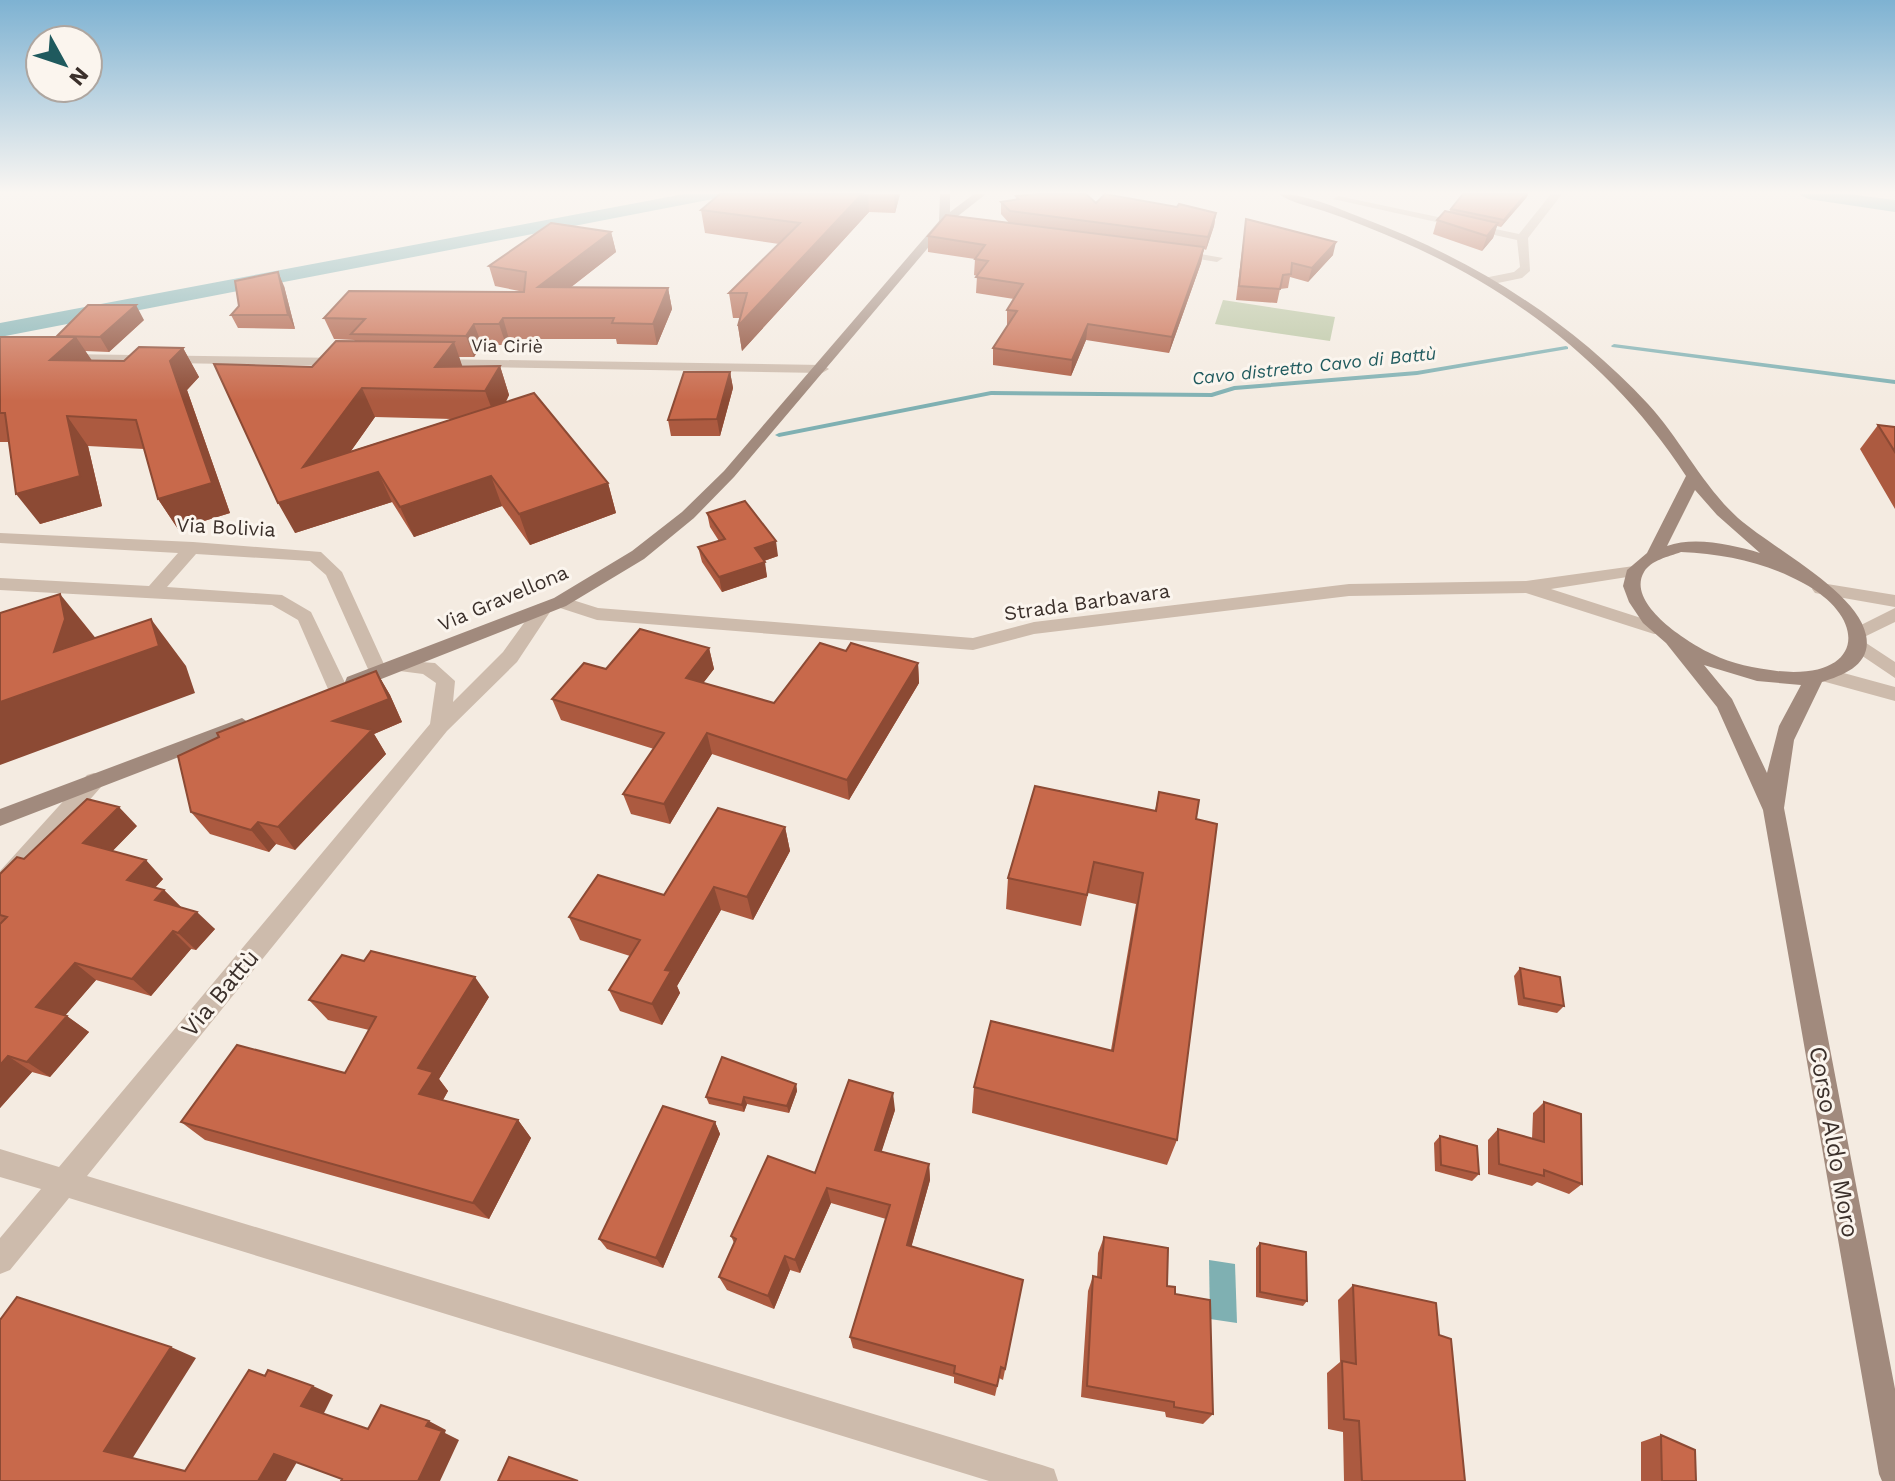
<svg xmlns="http://www.w3.org/2000/svg" width="1895" height="1481" viewBox="0 0 1895 1481" font-family="'Work Sans',sans-serif">
<rect width="100%" height="100%" fill="#f4ebe1"/>
<!-- green -->
<path fill="#b8c4a0" d="M1223 300 1335 317 1330 341 1215 324Z"/>
<!-- water -->
<path fill="#7fb0b2" d="M1209 1260 1235 1264 1237 1323 1210 1319Z"/>
<g fill="none" stroke-linecap="round" stroke-linejoin="round">
<!-- stream -->
<path fill="#7fb0b2" fill-rule="evenodd" d="M1614 344 1895 380V384L1612 347 1611 346Z
M1566 346 1568 347V349L1417 375 1235 390 1212 397 991 395 779 437 775 435 779 433 991 391 1211 393 1234 386 1417 371Z"/>
<!-- canal -->
<path fill="#7fb0b2" fill-rule="evenodd" d="M684 194H722L713 199 0 337V323Z
M1799 194H1848L1895 200V212L1808 199Z"/>
<!-- street -->
<path fill="#cdbbac" fill-rule="evenodd" d="M1551 194H1562L1528 238 1530 271 1522 278 1488 285 1482 281 1484 278 1514 272 1520 267 1517 240 1333 199 1338 196 1519 234Z
M1178 250 1223 258 1217 262 1174 255 1172 253Z
M64 354 344 358 351 362 344 366 59 361V355Z
M436 359 822 365 829 369 822 373 431 366 429 363Z
M0 533 193 542 321 552 342 572 388 673 379 680 372 678 326 575 310 561 196 554 167 587 282 595 311 612 348 689 338 696 328 689 298 620 272 605 0 590V578L149 586 178 553 0 543Z
M1634 566 1640 567 1643 571 1640 575 1551 589 1666 626 1669 630 1666 634H1654L1526 593 1349 596 1034 634 973 650 597 620 554 606 551 602 560 596 598 608 973 638 1034 622 1349 584 1526 581Z
M1821 583 1895 595V607L1815 593 1812 589 1815 585Z
M543 603 552 609 517 662 447 731 87 1176 1042 1465 1054 1469 1058 1481H989L69 1198 10 1270 0 1274V1238L41 1189 0 1177V1149L59 1167 430 724 436 683 423 674 392 670 390 665 392 660 435 663 455 681 453 702 503 652 537 605Z
M1895 608V622L1860 639 1895 662V678L1852 649 1849 645 1855 640 1848 634 1851 630Z
M1829 669 1895 687V701L1822 681 1820 676Z
M94 773 101 775 104 781 101 787 8 893 0 895V871L87 775Z"/>
<!-- secondary -->
<path fill="#a18a7d" fill-rule="evenodd" d="M940 194H950V212L974 194H986L949 223 734 477 694 518 644 559 566 606 361 687H347L345 682 347 677 554 598 632 551 682 512 724 471 939 221Z
M1279 194C1307 194 1334 207 1360 217 1470 258 1568 318 1648 404 1681 440 1702 485 1738 518 1772 548 1857 591 1866 635 1872 664 1845 675 1822 682L1794 740 1784 808 1895 1389V1481H1882L1879 1474 1763 810 1717 707 1666 643 1643 623 1629 602 1623 586 1627 570 1647 553 1686 476C1618 371 1518 292 1403 242 1377 231 1351 220 1324 211 1309 206 1291 203 1279 194ZM1695 490 1717 515 1760 553C1733 545 1695 536 1667 546ZM1681 552C1725 554 1764 562 1803 583 1870 619 1864 680 1777 671 1755 668 1732 664 1712 654 1690 644 1625 604 1644 572 1651 560 1668 557 1681 552ZM1704 665 1757 681 1801 685 1779 726 1767 773 1732 699Z
M242 718 252 725 249 730 0 826V809Z"/>
</g>
<!-- wall -->
<path fill="#ac5a40" fill-rule="evenodd" d="M720 194H900L895 213 869 212 742 351 738 326 740 318H733L729 293 779 244 705 233 701 210Z
M1463 194H1528L1501 227 1497 226 1493 238 1482 251 1433 234 1437 220 1449 212 1451 209Z
M1016 196 1216 213 1214 226 1206 250 1204 249 1201 263 1169 353 1086 340 1071 376 993 365V348L1007 326V310L1014 299 976 293 977 276 974 275 975 259 928 252V236L1009 223 1001 214V202L1016 200Z
M1246 219 1333 255 1308 282 1290 277 1288 288 1280 289 1277 303 1236 300Z
M611 232 616 252 570 288H668L672 309 657 345 617 344 616 339H509L506 345H482L474 357H459L462 367 500 366 509 395 506 402 608 483 616 513 530 545 502 506 414 537 392 502 295 533 312 367 355 341 354 340 334 339 324 318 524 292 495 286 489 266ZM375 417 452 419 351 451Z
M284 286 295 329 238 328 231 315Z
M144 320 109 352 85 351 91 360 124 361 183 348 199 377 187 390 230 513 178 529 158 499 144 449 88 446 102 506 40 524 9 442H0V337H57Z
M730 372 733 388 720 436H671L668 420Z
M1878 425 1895 427V509L1860 449Z
M707 513 778 556 764 561 767 577 722 592 702 562 698 547 719 541 710 527Z
M709 648 714 669 703 683 774 703 846 651 918 663 919 683 849 800 712 754 670 824 631 814 623 794 654 749 561 720 552 699 606 669Z
M376 671 390 695 402 722 374 734 386 754 295 850 276 844 269 852 210 834 191 812Z
M1159 792 1196 819 1177 1140 1167 1165 972 1113 974 1087 1111 1050 1136 904 1088 893 1081 926 1006 909 1008 878 1155 811Z
M137 826 112 851 163 879 155 888 164 890 181 907 215 929 196 950 191 949 151 996 96 980 65 1015 89 1032 50 1077 32 1072 0 1108V874L24 859Z
M785 827 790 851 753 920 721 910 677 986 680 993 662 1025 620 1011 609 990 630 956 580 940 569 917 664 895Z
M1520 968 1564 1006 1557 1013 1518 1005 1514 976Z
M489 997 439 1079 448 1091 443 1100 518 1120 531 1138 489 1219 205 1140 181 1122 345 1073 369 1030 328 1020 309 1000Z
M796 1084 797 1091 789 1113 747 1104 744 1112 709 1104 706 1097Z
M1544 1102 1582 1184 1569 1194 1537 1182 1532 1186 1488 1174V1140L1498 1129 1532 1139 1533 1113Z
M895 1110 881 1152 929 1164 930 1180 911 1247 1023 1280 1003 1380 999 1378 995 1396 954 1383V1377L853 1348 850 1337 886 1219 831 1203 800 1273 790 1270 774 1309 727 1290 719 1277 734 1243 731 1236 815 1173Z
M715 1122 720 1134 663 1268 607 1249 599 1239Z
M1440 1136 1479 1174 1472 1181 1435 1171 1434 1143Z
M1104 1237 1167 1286 1175 1294 1213 1414 1203 1424 1166 1417 1165 1412 1081 1397 1088 1291 1093 1276 1097 1277 1098 1253Z
M1260 1243 1307 1301 1303 1306 1256 1297V1248Z
M1353 1285 1439 1335 1465 1481H1344L1343 1432 1328 1429 1327 1373 1340 1362 1338 1300Z
M1661 1435 1696 1481H1641V1442Z"/>
<!-- shaded-wall -->
<path fill="#8c4a34" d="M862 194H868L869 212 742 351 738 326Z
M894 194H900L895 213Z
M1526 194H1528L1527 197 1501 227 1504 220Z
M1216 213 1214 226 1206 250 1208 237Z
M1498 223 1493 238 1482 251 1487 236Z
M611 232 616 252 544 308 538 287Z
M1336 242 1333 255 1308 282 1312 268Z
M1204 247 1201 263 1169 353 1172 337Z
M278 272 284 286 295 329 288 315Z
M668 288 672 309 657 345 653 324Z
M136 305 144 320 109 352 100 337Z
M503 318 509 339 506 345 499 324Z
M474 324 482 345 474 357 466 336Z
M1088 324 1086 340 1071 376 1072 360Z
M76 337 95 365 50 360Z
M454 342 464 371 435 367Z
M183 348 199 377 187 390 230 513 178 529 158 499 170 361Z
M500 366 509 395 496 420 485 391Z
M730 372 733 388 720 436 717 419Z
M362 388 375 417 324 489 378 472 392 502 295 533 278 503 303 467Z
M67 416 88 446 102 506 40 524 16 494Z
M491 476 502 506 414 537 400 507Z
M608 483 616 513 530 545 519 514Z
M776 541 778 556 758 563 755 548Z
M765 562 767 577 722 592 719 577Z
M60 594 98 641 151 619 186 666 195 693 0 765V702L54 652Z
M709 648 714 669 691 699 686 678Z
M918 663 919 683 849 800 847 780Z
M376 671 390 695 402 722 374 734 386 754 295 850 278 827 333 721Z
M707 733 712 754 670 824 664 804Z
M119 807 137 826 102 862 83 843Z
M258 822 276 844 269 852 251 830Z
M785 827 790 851 753 920 747 897Z
M146 860 163 879 145 898 127 880Z
M714 887 721 910 677 986 680 993 662 1025 652 1004 665 970Z
M164 890 182 908 155 900Z
M197 912 215 929 196 950 178 933Z
M173 931 191 949 151 996 132 979Z
M75 963 96 980 58 1024 36 1007Z
M475 977 489 997 439 1079 448 1091 436 1112 419 1094 418 1068Z
M67 1016 89 1032 50 1077 27 1062Z
M8 1056 32 1072 0 1108V1065Z
M796 1084 797 1091 789 1113 787 1106Z
M893 1093 895 1110 877 1166 875 1150Z
M744 1097 747 1104 744 1112 742 1105Z
M518 1120 531 1138 489 1219 473 1203Z
M715 1122 720 1134 663 1268 656 1258Z
M929 1164 930 1180 908 1259 907 1245Z
M827 1188 831 1203 800 1273 795 1260Z
M785 1256 790 1270 774 1309 768 1296Z
M171 1347 196 1358 132 1459 104 1451Z
M313 1386 333 1395 323 1415 301 1406Z
M429 1421 446 1430 445 1433 459 1440 440 1481H418L426 1426Z
M274 1454 297 1462 286 1481H258Z"/>
<!-- building -->
<path fill="#c8694b" stroke="#8c4a34" stroke-width="2" d="M720 194H862L738 326 747 293H729L800 223 701 210Z
M1038 194H1086L1096 203 1105 194 1177 207 1179 204 1216 213 1208 237 1010 211 1001 202 1019 199 1016 196Z
M1463 194H1526L1504 220 1451 209Z
M1445 211 1498 223 1487 236 1437 220Z
M946 215 1204 247 1172 337 1088 324 1072 360 993 348 1017 311 1007 310 1023 284 976 277 988 261 975 259 985 245 928 236Z
M1246 219 1336 242 1312 268 1292 263 1291 274 1283 275 1280 289 1239 286Z
M551 223 611 232 538 287 668 288 653 324 612 323 614 318H503L499 324H474L466 336 351 334 365 319 324 318 349 291 524 292 526 272 489 266Z
M278 272 288 315H231L239 306 235 281Z
M88 305H136L100 337 57 336Z
M0 337H76L50 360 124 361 139 347 183 348 170 361 212 483 158 499 136 420 67 416 80 476 16 494 5 413H0Z
M336 341 454 342 435 367 500 366 485 391 362 388 303 467 534 393 608 483 519 514 491 476 400 507 378 472 278 503 214 364 312 367Z
M684 372H730L717 419 668 420Z
M1878 425 1895 427V452Z
M745 501 776 541 755 548 765 562 719 577 698 547 725 539 707 513Z
M60 594 65 619 54 652 151 619 159 646 0 702V613Z
M640 629 709 648 686 678 774 703 820 643 846 651 851 643 918 663 847 780 707 733 664 804 623 794 664 733 552 699 584 663 606 669Z
M376 671 389 699 333 721 372 730 278 827 258 822 251 830 191 812 178 756 219 737 217 733Z
M1035 786 1156 811 1159 792 1199 800 1196 819 1217 824 1177 1140 974 1087 991 1021 1113 1051 1143 873 1094 862 1087 895 1008 878Z
M87 799 119 807 83 843 146 860 127 880 164 890 155 900 197 912 178 933 173 931 132 979 75 963 36 1007 67 1016 27 1062 8 1056 0 1065V924L7 917 0 915V874L17 857 24 859Z
M718 808 785 827 747 897 714 887 665 970 671 971 652 1004 609 990 640 940 569 917 598 875 664 895Z
M371 951 475 977 418 1068 433 1072 419 1094 518 1120 473 1203 181 1122 237 1045 345 1073 376 1017 309 1000 342 955 364 961Z
M1520 968 1560 977 1564 1006 1524 998Z
M722 1057 796 1084 787 1106 744 1097 742 1105 706 1097Z
M849 1080 893 1093 875 1150 929 1164 907 1245 1023 1280 1005 1369 1001 1367 997 1386 954 1373 955 1366 850 1337 890 1205 827 1188 795 1260 785 1256 768 1296 719 1277 736 1239 731 1236 768 1156 815 1173Z
M1544 1102 1581 1114 1582 1184 1544 1170V1176L1499 1164 1498 1129 1544 1142Z
M663 1106 715 1122 656 1258 599 1239Z
M1440 1136 1477 1146 1479 1174 1441 1165Z
M1104 1237 1168 1248 1167 1286 1175 1287V1294L1210 1300 1213 1414 1174 1407V1402L1087 1386 1093 1276 1101 1278Z
M1260 1243 1306 1252 1307 1301 1260 1292Z
M1353 1285 1436 1303 1439 1335 1451 1339 1465 1481H1362L1359 1421 1344 1419 1342 1361 1356 1364Z
M17 1297 171 1347 104 1451 185 1471 249 1370 265 1376 268 1370 313 1386 301 1406 368 1429 381 1405 429 1421 426 1426 442 1431 418 1481H341L342 1479 274 1454 258 1481H0V1320Z
M1661 1435 1695 1450 1696 1481H1662Z
M509 1457 578 1481H498Z"/>
<!-- sky -->
<linearGradient id="sky" x2="0" y2="1"><stop stop-color="#7eb2d2"/><stop offset="0.48" stop-color="#faf6f2"/><stop offset="1" stop-color="#faf6f2" stop-opacity="0"/></linearGradient>
<rect width="1895" height="401" fill="url(#sky)"/>
<g text-anchor="middle" stroke-width="6" stroke-linejoin="round" paint-order="stroke">
<!-- far-street labels -->
<g font-size="18" fill="#3b302b" stroke="#fbf5ee">
<text transform="translate(507 346) rotate(1)" y="6">Via Ciriè</text>
</g>
<!-- far-water labels -->
<g font-size="18" font-style="italic" fill="#1f5a5e" stroke="#fbf5ee">
<text transform="translate(1314 366) rotate(-6)" y="6">Cavo distretto Cavo di Battù</text>
</g>
<!-- street labels -->
<g font-size="20" fill="#3b302b" stroke="#fbf5ee">
<text transform="translate(226 527) rotate(3)" y="7">Via Bolivia</text>
<text transform="translate(503 598) rotate(-23)" y="7">Via Gravellona</text>
<text transform="translate(1087 602) rotate(-8)" y="7">Strada Barbavara</text>
</g>
<!-- near-street labels -->
<g font-size="24" fill="#3b302b" stroke="#fbf5ee">
<text transform="translate(220 993) rotate(-50)" y="8">Via Battù</text>
<text transform="translate(1834 1142) rotate(80)" y="8">Corso Aldo Moro</text>
</g>
</g>
<!-- north arrow -->
<g transform="translate(64 64) rotate(130)"><circle r="38" fill="#fbf5ee" stroke="#aea6a0" stroke-width="2"/>
<path d="M0-6L14 30L0 20L-14 30Z" fill="#1f5a5e"/>
<text y="-12" font-size="22" font-weight="bold" text-anchor="middle" fill="#3b302b">N</text>
</g>
</svg>
